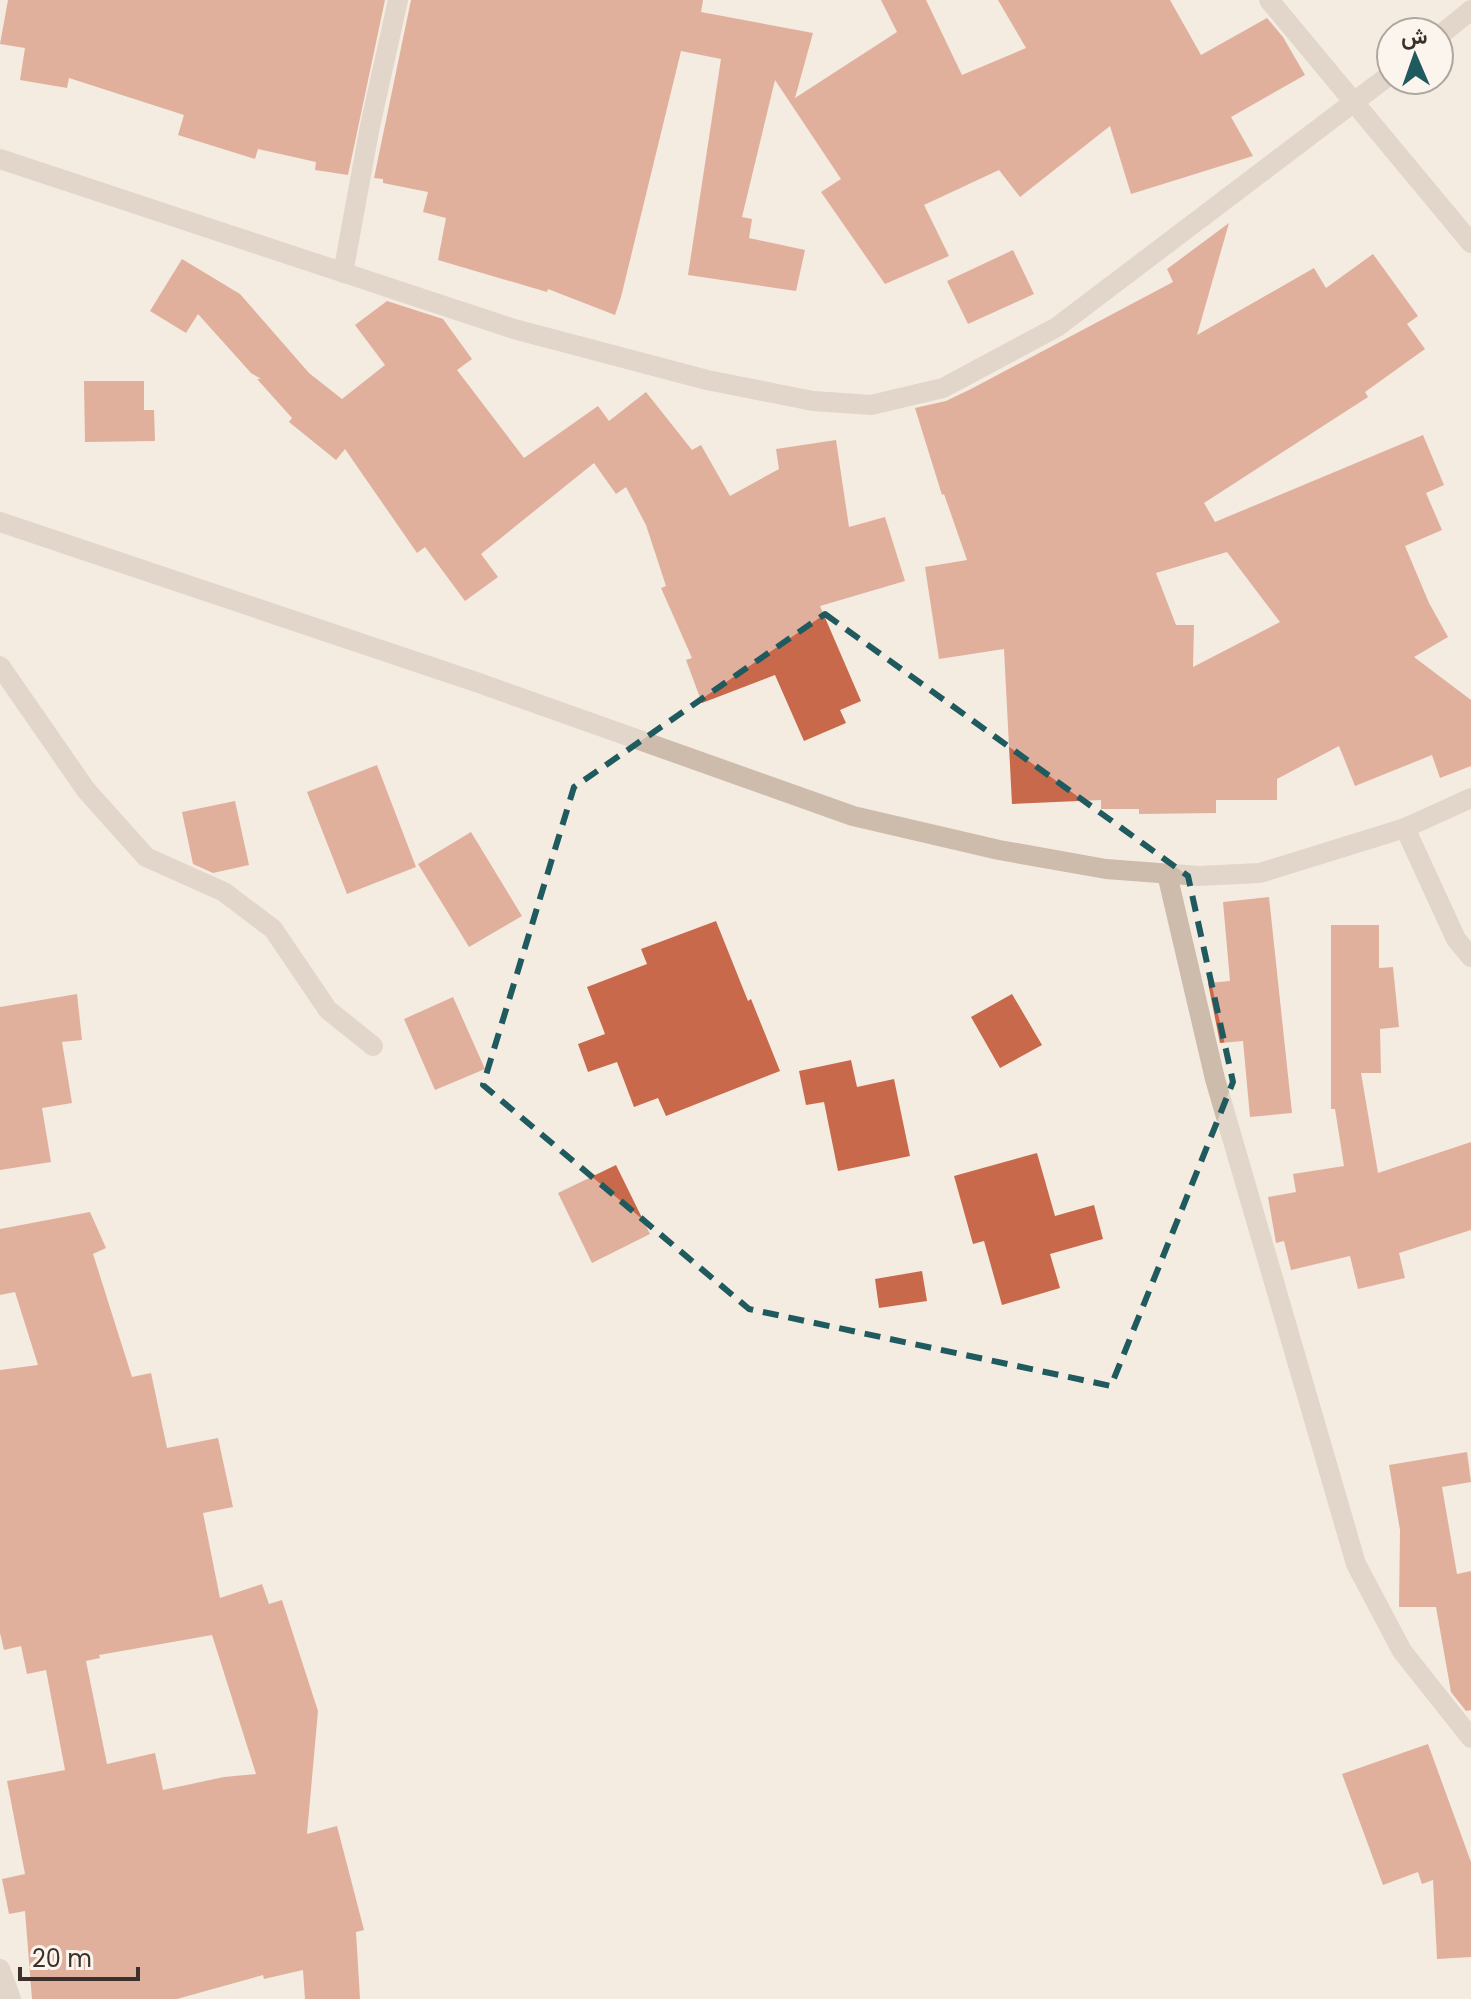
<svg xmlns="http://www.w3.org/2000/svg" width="1471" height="1999" viewBox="0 0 1471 1999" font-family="Poppins,Vazirmatn,sans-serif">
<rect width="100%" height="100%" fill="#f4ebe1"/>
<!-- building -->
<path fill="#c8694b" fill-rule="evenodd" d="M8 0H385L348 175 315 170 316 162 258 149 255 159 178 135 184 115 69 78 67 88 20 80 25 48 0 44Z
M411 0H703L701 12 813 33 795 98 897 32 881 0H926L962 75 1026 48 998 0H1170L1201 55 1267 18 1283 37 1305 75 1231 117 1253 156 1131 194 1110 126 1020 197 999 170 924 205 949 256 885 284 821 192 841 179 775 80 742 217 752 219 749 238 805 250 796 291 688 275 721 59 681 51 621 297 615 315 548 289 547 292 438 260 446 218 423 212 428 192 383 183V179L374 178Z
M1229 223 1197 335 1314 268 1326 288 1373 254 1418 316 1407 324 1425 349 1365 392 1368 397 1204 503 1215 522 1423 435 1444 485 1426 493 1442 530 1405 546 1429 603 1448 637 1414 657 1471 700V766L1440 778 1432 755 1355 786 1339 746 1277 779V800H1216V813L1139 814V809H1101V800L1012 804 1004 649 939 659 925 567 967 560 944 494 942 495 915 408 946 401 971 389 1173 282 1167 269ZM1227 552 1280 622 1193 667 1194 625H1176L1156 573Z
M1013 250 1034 294 968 324 947 281Z
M182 259 240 294 309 373 342 399 385 365 355 325 387 301 443 319 472 359 457 370 524 458 598 406 609 421 646 392 692 450 701 445 730 496 779 469 776 449 836 440 849 527 885 517 905 581 820 606 861 701 840 710 846 723 804 741 775 675 702 703 686 660 692 658 661 588 666 586 646 525 626 487 616 494 594 463 481 554 498 577 465 601 425 547 417 553 345 449 336 460 289 422 292 418 257 379H261L251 373 198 314 186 333 150 311Z
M84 381H144V410H154L155 441 85 442Z
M377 765 416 867 347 894 307 792Z
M235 801 249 865 213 873 193 864 182 812Z
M471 832 522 916 469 947 418 864Z
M1269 897 1292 1113 1250 1117 1243 1041 1220 1043 1208 983 1230 981 1223 902Z
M716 921 748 1001 751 999 780 1071 666 1116 658 1098 634 1107 617 1062 588 1072 578 1044 605 1034 587 987 647 964 641 949Z
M1331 925H1379V968L1393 967 1399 1027 1380 1029 1381 1073H1361L1378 1173 1471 1142V1230L1399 1253 1405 1278 1358 1289 1350 1256 1291 1270 1284 1241 1276 1243 1268 1197 1296 1192 1293 1174 1344 1166 1335 1109H1331Z
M77 994 82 1040 62 1042 72 1103 42 1108 51 1162 0 1170V1007Z
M1012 994 1042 1045 1000 1068 971 1017Z
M453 997 485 1069 435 1090 404 1019Z
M851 1060 857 1087 894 1079 910 1156 838 1171 824 1102 806 1105 799 1071Z
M1037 1153 1055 1216 1094 1205 1103 1239 1050 1254 1060 1288 1002 1305 984 1241 973 1244 954 1176Z
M616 1165 650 1234 592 1263 558 1193Z
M90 1212 106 1248 93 1254 132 1377 151 1373 167 1448 218 1438 233 1507 203 1513 220 1598 262 1584 269 1604 282 1600 318 1711 307 1834 337 1826 364 1930 356 1932 360 1999H305L303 1970 264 1979 263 1975 177 1999H32L25 1911 9 1914 2 1879 25 1874 7 1781 65 1770 46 1670 27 1674 21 1646 4 1650 0 1633V1370L38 1365 15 1292 0 1295V1229ZM212 1635 256 1774 224 1777 163 1790 155 1753 107 1764 86 1661 100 1658 99 1655Z
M922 1271 927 1301 879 1308 875 1279Z
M1467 1452 1471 1482 1442 1487 1457 1574 1471 1571V1710L1466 1711 1451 1692 1436 1607H1399L1400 1530 1389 1465Z
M1428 1744 1471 1862V1957L1437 1959 1433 1880 1422 1884 1418 1872 1383 1885 1342 1774Z"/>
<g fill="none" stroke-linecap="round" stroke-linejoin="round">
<!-- minor -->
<path stroke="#cdbbac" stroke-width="20" d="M1269 0 1471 243
M1439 36 1471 10
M0 159 514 329 707 380 813 401 871 405 943 388 1057 327 1391 74
M343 273 370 126 398 0
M0 666 86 790 146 857 224 892 273 929 328 1010 373 1046
M1405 828 1456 939 1471 957
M1167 874 1215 1079 1356 1564 1402 1651 1471 1738
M0 1969 11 1999"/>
<!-- tertiary -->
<path stroke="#cdbbac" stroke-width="20" d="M0 522 479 683 853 816 999 850 1106 869 1199 876 1260 873 1405 828 1471 798"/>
</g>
<!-- marked area -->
<path d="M0 0H1471V1999H0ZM825 614 1188 876 1233 1082 1111 1386 749 1309 483 1085 574 787Z" fill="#f4ebe1" fill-opacity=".55" fill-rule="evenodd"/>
<path fill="none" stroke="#1f5a5e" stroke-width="6" stroke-dasharray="16 10" stroke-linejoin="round" d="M825 614 1188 876 1233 1082 1111 1386 749 1309 483 1085 574 787Z"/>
<!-- north arrow -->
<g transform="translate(1415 56) rotate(358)"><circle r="38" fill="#fbf5ee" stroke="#aea6a0" stroke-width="2"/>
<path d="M0-6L14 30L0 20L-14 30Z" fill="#1f5a5e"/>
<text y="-12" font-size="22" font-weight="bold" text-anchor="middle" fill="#3b302b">ش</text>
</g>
<!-- scale -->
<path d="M20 1967v12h118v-12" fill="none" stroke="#3b302b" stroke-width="4"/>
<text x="32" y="1967" font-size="24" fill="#3b302b" stroke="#fbf5ee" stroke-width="6" paint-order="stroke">20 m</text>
</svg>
